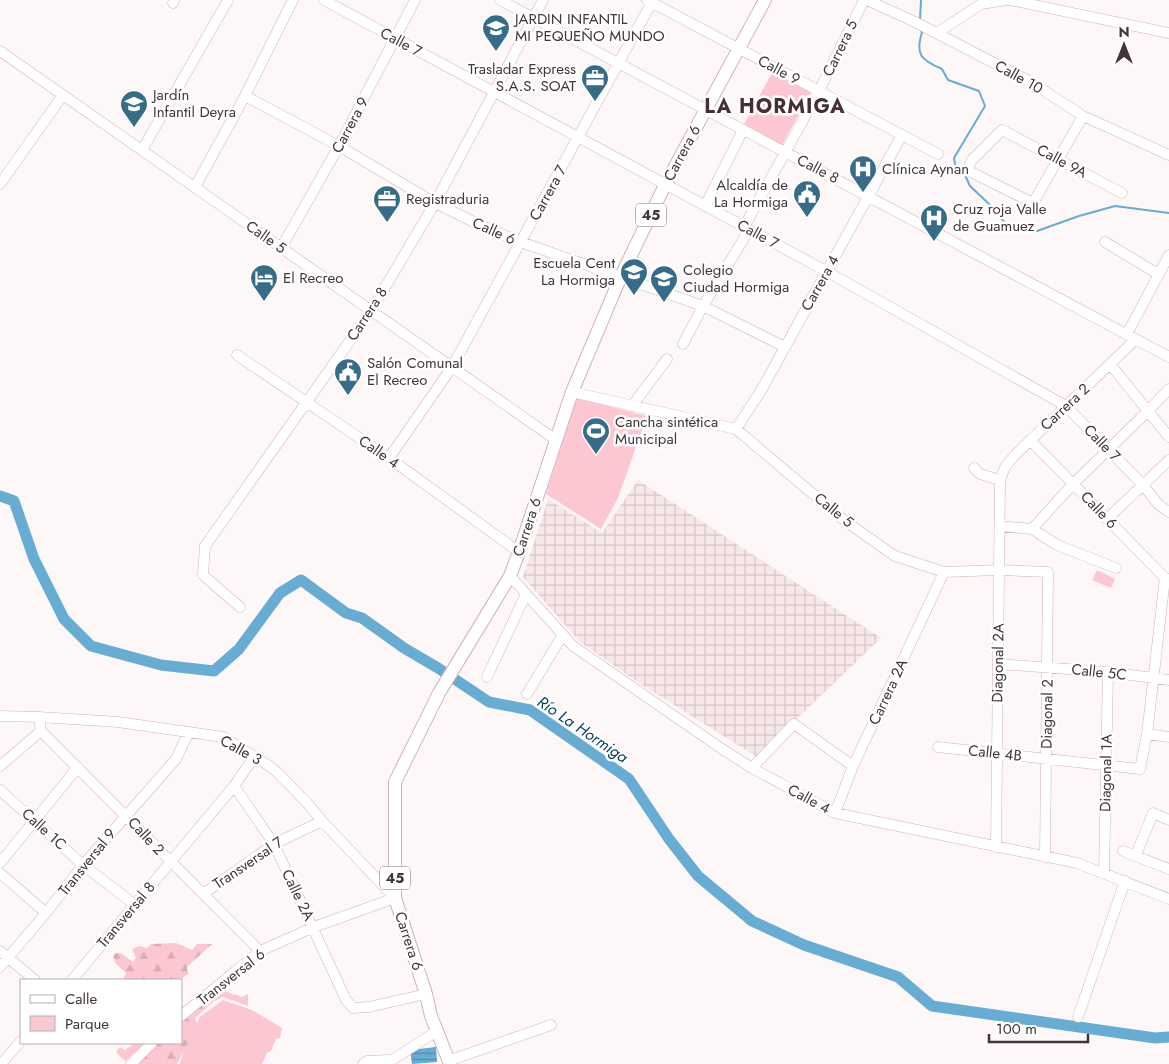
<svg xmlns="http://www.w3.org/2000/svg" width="1169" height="1064" viewBox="0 0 1169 1064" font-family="Jost,sans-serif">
<defs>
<pattern id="industrial-grid" width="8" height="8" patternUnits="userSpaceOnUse" patternTransform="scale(1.25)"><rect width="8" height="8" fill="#f8e7e9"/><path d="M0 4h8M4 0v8" fill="none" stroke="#d6c7c9"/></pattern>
<pattern id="forest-firs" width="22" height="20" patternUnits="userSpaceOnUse" patternTransform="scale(1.25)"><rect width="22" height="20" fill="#fcc7d1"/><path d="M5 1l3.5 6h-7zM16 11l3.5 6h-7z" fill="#d9acb4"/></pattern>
<pattern id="water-rules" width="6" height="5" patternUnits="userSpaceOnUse" patternTransform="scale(1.25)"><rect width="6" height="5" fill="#67acd3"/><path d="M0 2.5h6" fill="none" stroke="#568dac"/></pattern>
</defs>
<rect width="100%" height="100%" fill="#fef7f8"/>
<!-- industrial -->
<path fill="url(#industrial-grid)" d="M638 480 881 638 757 757 639 683 580 642 523 577 548 499 602 533Z"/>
<!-- green -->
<path fill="#fcc7d1" d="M773 71 811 92 782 145 744 124Z
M577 398 647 416 618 498 601 529 546 494Z
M1097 570 1115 579 1111 588 1092 580Z
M223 1000 252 1010 282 1028 280 1038 276 1039 271 1051 267 1053 262 1064H180L184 1049 200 1017Z
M132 1043H145L125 1061 116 1052 120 1047 125 1050 132 1045Z"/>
<!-- forest -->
<path fill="url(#forest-firs)" d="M176 943 192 950 197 944H212L187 967V970L189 973 180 980H123L126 973 116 964 113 956 116 953H121L133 962 136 958 132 949 139 946 147 948 151 944Z
M224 982V991L242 997 248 994V1006L223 997 214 1001 195 1018 197 1024 177 1064H132L154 1043H181V1023L189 1017 190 1012Z"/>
<!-- water -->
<path fill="url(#water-rules)" d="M436 1047 437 1062 412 1064 410 1050Z"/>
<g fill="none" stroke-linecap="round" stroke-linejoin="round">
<!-- stream -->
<path stroke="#67acd3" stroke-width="2" d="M920 20 921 0
M920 29 922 32C915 55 921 60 942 69L948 80 979 91 985 106 954 158 956 169 965 175 970 186 988 203 1011 230 1037 231 1079 216 1115 206 1169 213"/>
<!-- river -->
<path stroke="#67acd3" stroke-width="11" d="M0 496 14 501 34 559 64 619 91 646 161 665 214 671 239 649 280 593 301 580 346 613 362 618 404 648 438 668 489 702 530 710 629 779 669 839 698 876 752 921 804 945 898 977 932 1006 1155 1038 1169 1037"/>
<!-- minor casing -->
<g stroke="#d2b2b8" stroke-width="11">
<path id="minor" d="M324 0 826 271 1066 406 1143 485 1158 504 1169 512
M500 0 1169 357
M647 0 938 154
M867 0 915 22 1029 81 1083 116 1169 155
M1010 0 1169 33
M173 3 174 0
M937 33 981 4 1006 0
M0 51 556 440
M245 96 339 146 435 203 478 224 521 242 703 306 785 347
M1083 116 1033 203 967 170 972 160 1002 130 1122 193
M142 150 228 0
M0 184 63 95
M195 187 245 96 293 0
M705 206 743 130
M744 227 819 91 864 0
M1105 242 1158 274
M281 248 339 146 415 0
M1127 334 1169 255
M683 344 703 306 749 230
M237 355 389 458 519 552
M1110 364 1169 437
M572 392 736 429 845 521 895 556 944 572 999 570 1048 572 1045 857
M632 406 667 359
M736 429 762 389 902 135
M1030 440 1165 578 1169 579
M389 458 452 367 653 0
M974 468 980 474 1000 480
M1107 519 1169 460
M1000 526 1032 529 1057 545 1116 568
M1032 529 1073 484 1148 411 1169 389
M510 576 573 646 722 749 752 768 835 813 1077 863 1169 899
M240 607 203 575 205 546 371 311 435 203 543 0
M998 664 1108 672 1169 680
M487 677 526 594
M527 694 562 636
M0 716 39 717 118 722 223 737 271 767 278 773 308 804 322 821 395 898 314 927 260 951 181 1016
M39 717 41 731 260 951
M1147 734 1169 737
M938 747 1140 769 1147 734 1165 578
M0 766 41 731
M752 768 794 724 853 766
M234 786 274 844 346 1000 353 1008 369 1007 426 994
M0 790 83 865 134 904
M835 813 853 766 944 572
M996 847 1000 480 1005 467 1015 455 1136 339
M1123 851 1169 869
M1136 855 1153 813 1169 820
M0 863 78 767
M0 873 46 913
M1104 873 1108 672
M203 894 274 844 322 821
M0 951 35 980
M0 967 46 913 83 865 176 759 189 732
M72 980 234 786 255 756
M1078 1017 1125 881
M448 1061 551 1025
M1 1064 21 1041
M131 1064 152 1043
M363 1064 367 1061 390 1060
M386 1064 437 1031"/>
</g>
<!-- major casing -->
<g stroke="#d2b2b8" stroke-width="14">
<path id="major" d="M450 1064 431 1016 426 994 395 898V782L439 693 510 576 519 552 572 392 621 276 665 185 765 0"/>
</g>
<!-- minor -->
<use href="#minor" stroke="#fff" stroke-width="10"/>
<!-- major -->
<use href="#major" stroke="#fff" stroke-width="12"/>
</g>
<!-- icons -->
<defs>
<g id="school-pin" transform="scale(1.4375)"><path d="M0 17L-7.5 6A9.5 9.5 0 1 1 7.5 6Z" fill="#376c88" stroke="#fff"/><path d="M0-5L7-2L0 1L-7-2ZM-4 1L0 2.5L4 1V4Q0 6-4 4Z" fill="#fff"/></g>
<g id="office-pin" transform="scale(1.4375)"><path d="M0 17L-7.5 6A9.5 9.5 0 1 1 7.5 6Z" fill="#376c88" stroke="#fff"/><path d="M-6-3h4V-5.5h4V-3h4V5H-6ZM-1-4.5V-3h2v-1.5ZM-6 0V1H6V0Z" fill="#fff"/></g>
<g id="hospital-pin" transform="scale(1.4375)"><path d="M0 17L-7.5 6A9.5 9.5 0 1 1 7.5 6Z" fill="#376c88" stroke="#fff"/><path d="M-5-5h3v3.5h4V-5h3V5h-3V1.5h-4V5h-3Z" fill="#fff"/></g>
<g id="civic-pin" transform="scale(1.4375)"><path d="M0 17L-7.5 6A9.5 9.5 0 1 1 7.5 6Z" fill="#376c88" stroke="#fff"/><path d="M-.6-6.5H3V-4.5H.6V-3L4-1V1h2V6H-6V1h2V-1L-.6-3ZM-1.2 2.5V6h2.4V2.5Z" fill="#fff"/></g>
<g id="hotel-pin" transform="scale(1.4375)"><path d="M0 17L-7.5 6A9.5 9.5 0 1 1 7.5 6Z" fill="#376c88" stroke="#fff"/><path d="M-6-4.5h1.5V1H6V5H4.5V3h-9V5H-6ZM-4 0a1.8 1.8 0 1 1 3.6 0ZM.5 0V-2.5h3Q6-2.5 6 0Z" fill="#fff"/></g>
<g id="stadium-pin" transform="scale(1.4375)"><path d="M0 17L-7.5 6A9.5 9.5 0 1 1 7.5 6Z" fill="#376c88" stroke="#fff"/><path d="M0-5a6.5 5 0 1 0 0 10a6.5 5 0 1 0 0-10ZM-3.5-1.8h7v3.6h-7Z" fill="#fff"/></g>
</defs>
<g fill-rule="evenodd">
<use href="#school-pin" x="496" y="28"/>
<use href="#office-pin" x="595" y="78"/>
<use href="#school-pin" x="134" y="104"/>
<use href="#hospital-pin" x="863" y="169"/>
<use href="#civic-pin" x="807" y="194"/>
<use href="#office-pin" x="387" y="199"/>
<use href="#hospital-pin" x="934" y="218"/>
<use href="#school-pin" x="634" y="272"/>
<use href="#hotel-pin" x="264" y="278"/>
<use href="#school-pin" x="664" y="279"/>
<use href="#civic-pin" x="348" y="372"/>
<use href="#stadium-pin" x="596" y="431"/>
</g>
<g text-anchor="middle" stroke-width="5" stroke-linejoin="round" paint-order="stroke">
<!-- shield labels -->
<g fill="#fff" stroke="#7b7274" stroke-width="1">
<rect x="636" y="203.5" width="30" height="23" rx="4"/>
<rect x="380" y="866.5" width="30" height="23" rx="4"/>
</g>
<g font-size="14" font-weight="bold" fill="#423538">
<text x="651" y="220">45</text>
<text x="395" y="883">45</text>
</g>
<!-- poi labels -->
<g font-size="15" fill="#423538" stroke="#fff" text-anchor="start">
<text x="515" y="24">JARDIN INFANTIL<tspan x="515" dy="17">MI PEQUEÑO MUNDO</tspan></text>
<text x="576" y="74" text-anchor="end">Trasladar Express<tspan x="576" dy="17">S.A.S. SOAT</tspan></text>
<text x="153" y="100">Jardín<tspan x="153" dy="17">Infantil Deyra</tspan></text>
<text x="882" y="174">Clínica Aynan</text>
<text x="788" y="190" text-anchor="end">Alcaldía de<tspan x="788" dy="17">La Hormiga</tspan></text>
<text x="406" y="204">Registraduria</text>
<text x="953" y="214">Cruz roja Valle<tspan x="953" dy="17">de Guamuez</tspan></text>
<text x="615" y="268" text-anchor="end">Escuela Cent<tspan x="615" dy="17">La Hormiga</tspan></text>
<text x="683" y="275">Colegio<tspan x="683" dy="17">Ciudad Hormiga</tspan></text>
<text x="283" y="283">El Recreo</text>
<text x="367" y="368">Salón Comunal<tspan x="367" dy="17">El Recreo</tspan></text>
<text x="615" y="427">Cancha sintética<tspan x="615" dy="17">Municipal</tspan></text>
</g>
<!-- street labels -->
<g font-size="15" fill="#423538" stroke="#fff">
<text transform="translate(401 42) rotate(28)" y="5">Calle 7</text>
<text transform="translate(840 48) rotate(-64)" y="5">Carrera 5</text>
<text transform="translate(779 70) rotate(28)" y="5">Calle 9</text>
<text transform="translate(1019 77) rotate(29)" y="5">Calle 10</text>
<text transform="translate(350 125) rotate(-62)" y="5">Carrera 9</text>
<text transform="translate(682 153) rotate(-62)" y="5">Carrera 6</text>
<text transform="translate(1062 161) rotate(28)" y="5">Calle 9A</text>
<text transform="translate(818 169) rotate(28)" y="5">Calle 8</text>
<text transform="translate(548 193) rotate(-61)" y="5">Carrera 7</text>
<text transform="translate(494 231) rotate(24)" y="5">Calle 6</text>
<text transform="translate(758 234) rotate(28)" y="5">Calle 7</text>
<text transform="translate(266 237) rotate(35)" y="5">Calle 5</text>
<text transform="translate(820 283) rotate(-61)" y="5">Carrera 4</text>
<text transform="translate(367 314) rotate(-57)" y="5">Carrera 8</text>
<text transform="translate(1065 407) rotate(-43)" y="5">Carrera 2</text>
<text transform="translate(1102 443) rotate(46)" y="5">Calle 7</text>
<text transform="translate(379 452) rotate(35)" y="5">Calle 4</text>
<text transform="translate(834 510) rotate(39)" y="5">Calle 5</text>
<text transform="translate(1099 510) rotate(46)" y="5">Calle 6</text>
<text transform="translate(527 527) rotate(-72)" y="5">Carrera 6</text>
<text transform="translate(998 663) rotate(-89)" y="5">Diagonal 2A</text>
<text transform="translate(1099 672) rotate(6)" y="5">Calle 5C</text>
<text transform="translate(888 692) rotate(-65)" y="5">Carrera 2A</text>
<text transform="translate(1047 714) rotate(-89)" y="5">Diagonal 2</text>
<text transform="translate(241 750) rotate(29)" y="5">Calle 3</text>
<text transform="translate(995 753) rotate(6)" y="5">Calle 4B</text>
<text transform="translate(1106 773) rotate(-89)" y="5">Diagonal 1A</text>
<text transform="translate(809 799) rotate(28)" y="5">Calle 4</text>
<text transform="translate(44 829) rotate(42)" y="5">Calle 1C</text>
<text transform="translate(146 836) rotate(47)" y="5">Calle 2</text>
<text transform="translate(87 862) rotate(-51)" y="5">Transversal 9</text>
<text transform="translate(248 863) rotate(-34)" y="5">Transversal 7</text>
<text transform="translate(298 895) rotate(64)" y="5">Calle 2A</text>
<text transform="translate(126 915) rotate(-50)" y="5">Transversal 8</text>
<text transform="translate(409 941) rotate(72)" y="5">Carrera 6</text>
<text transform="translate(231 977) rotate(-38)" y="5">Transversal 6</text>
</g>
<!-- water labels -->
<g font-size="16" font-style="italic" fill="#003e58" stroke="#fff">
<text transform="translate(583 729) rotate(34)" y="6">Río La Hormiga</text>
</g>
<!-- district labels -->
<g font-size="20" font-weight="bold" letter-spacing="1" fill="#472f34" stroke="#fff">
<text x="775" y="113">LA HORMIGA</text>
</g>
</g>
<!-- legend -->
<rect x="20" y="979" width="162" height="65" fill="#ffffff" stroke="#b3aeaf"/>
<rect x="30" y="995" width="25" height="8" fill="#ffffff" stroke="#b3aeaf"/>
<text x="65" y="1004" font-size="15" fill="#423538">Calle</text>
<rect x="30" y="1016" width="25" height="15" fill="#fcc7d1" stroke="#b3aeaf"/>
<text x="65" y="1029" font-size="15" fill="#423538">Parque</text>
<!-- north arrow -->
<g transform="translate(1124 45)" stroke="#ffffff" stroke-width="4" paint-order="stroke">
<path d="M0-4L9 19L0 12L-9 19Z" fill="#423538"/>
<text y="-8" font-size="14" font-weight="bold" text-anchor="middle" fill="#423538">N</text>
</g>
<!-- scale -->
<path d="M989 1034v8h99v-8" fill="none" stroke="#423538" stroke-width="2.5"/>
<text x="996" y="1034" font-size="15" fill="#423538" stroke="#ffffff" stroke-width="4" paint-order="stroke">100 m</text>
</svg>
